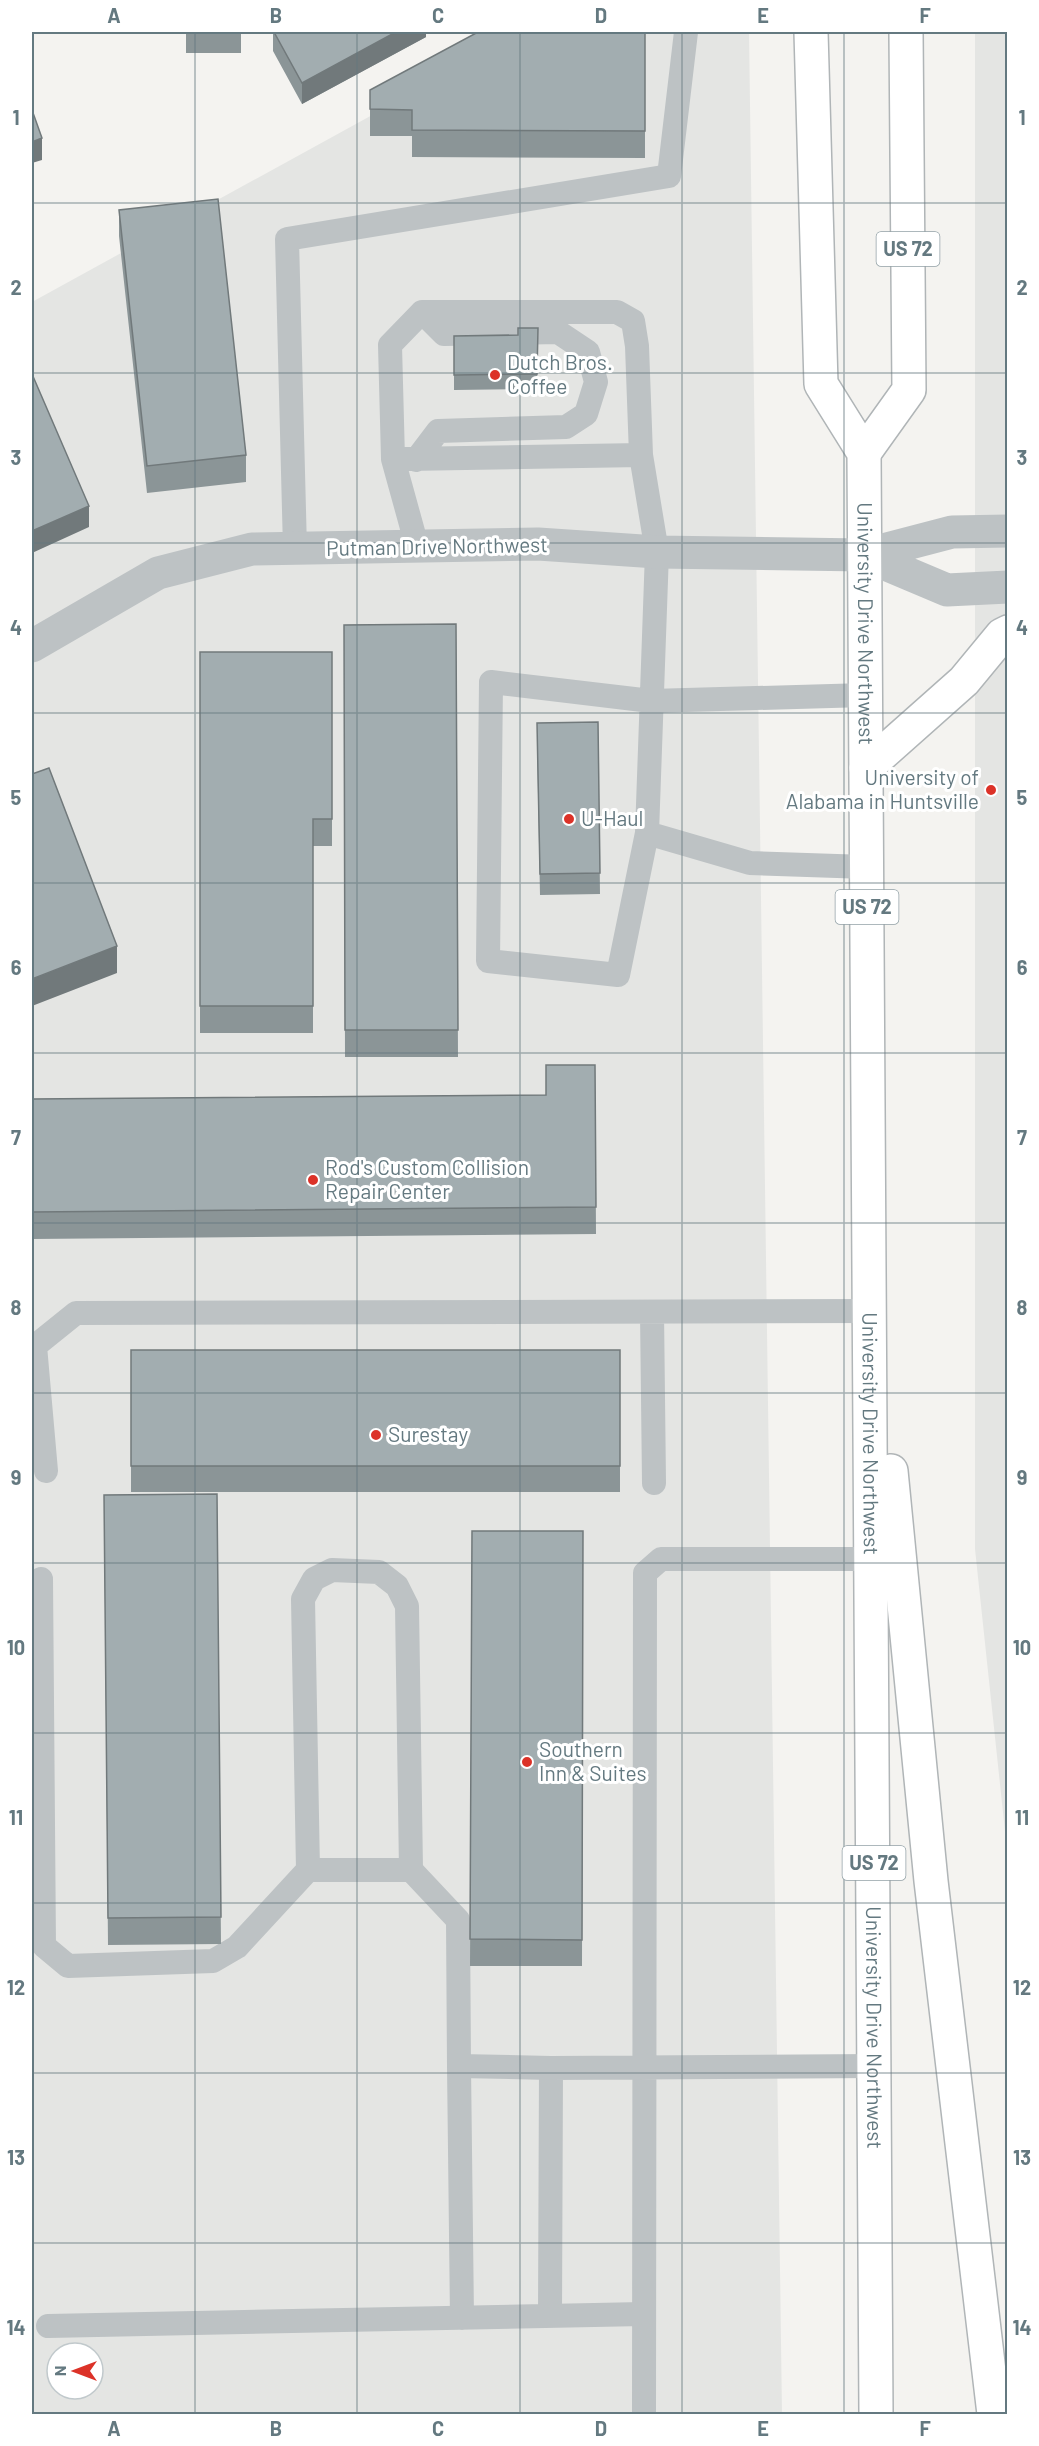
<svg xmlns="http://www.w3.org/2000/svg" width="1039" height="2446" viewBox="0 0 1039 2446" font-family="Barlow,sans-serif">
<rect width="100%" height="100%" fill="#f4f3f0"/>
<!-- built -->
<path fill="#e4e5e3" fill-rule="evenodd" d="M523 32H749L782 2414H32V302ZM57 2353H93V2389H57Z
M975 32H1008L1007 1850 975 1549Z"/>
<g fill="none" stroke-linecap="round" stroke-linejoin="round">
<!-- highway casing -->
<g stroke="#b0b5b7" stroke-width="36">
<g id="highway">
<path id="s1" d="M811 32 821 384 864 453 876 2414"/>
<path d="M864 453 909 390 906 32"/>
<path d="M866 768 964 681 1002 635 1008 632"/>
<path d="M891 1471 931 1881 994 2414"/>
</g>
</g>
<!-- lane -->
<path stroke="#bdc2c4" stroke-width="24" d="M406 459 641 455
M416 460 438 431 566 427 586 414 596 382 588 352 558 332 444 334 422 312
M417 546 393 459 390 345 422 312H617L633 321 637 346 641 455 657 552 647 833 750 863 867 867
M295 549 287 239 669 176 686 32
M647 833 618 975 488 961 491 682 651 701 866 695
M652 1312 654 1483
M46 1471 35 1346 76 1313 871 1311
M41 1579 44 1946 68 1966 213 1961 237 1947 308 1870H411L458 1920 459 2066 551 2068
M308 1870 303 1599 314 1579 332 1570 379 1572 397 1586 407 1606 411 1870
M459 2066 462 2318
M550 2316 551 2068 874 2066
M48 2326 643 2314
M644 2414 645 1573 661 1559H872"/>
<!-- street -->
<path stroke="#bdc2c4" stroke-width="33" d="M864 555 947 590 1008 587
M32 646 158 573 252 549 538 544 657 552 864 555 952 532 1008 531"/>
<!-- highway -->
<use href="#highway" stroke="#fff" stroke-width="33"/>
</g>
<!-- wall -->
<path fill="#8b9597" d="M186 32H241V53H186Z
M273 32H426V37L302 104 273 51Z
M645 32V158L412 157V136H370V90Z
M119 210 246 455V482L147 493 119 236Z
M454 336 538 343 537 389 454 390Z
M456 624 458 1057H345L344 625Z
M200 652H332V846H313V1033H200Z
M598 722 600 894 540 895 537 744Z
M595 1065 596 1234 32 1239V1099L546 1095Z
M131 1350H620V1492H131Z
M217 1494 221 1944 108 1945 104 1495Z
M472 1531H583L582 1966H470Z"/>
<!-- shaded-wall -->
<path fill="#71797b" d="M396 32H426V37L302 104V83Z
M42 138V160L32 163V142Z
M89 506V527L32 553V531Z
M117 946V973L32 1006V979Z"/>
<!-- building -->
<path fill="#a2adb0" stroke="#71797b" stroke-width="1.5" d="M274 32H396L302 83Z
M478 32H645V131L412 130V110L370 109V90Z
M32 110 42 138 32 142Z
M218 199 246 455 147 466 119 210Z
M518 328H538L537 374 454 375V336L518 335Z
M32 374 89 506 32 531Z
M456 624 458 1030H345L344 625Z
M200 652H332V819H313V1006H200Z
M598 722 600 873 540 874 537 723Z
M49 768 117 946 32 979V774Z
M546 1065H595L596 1207 32 1212V1099L546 1095Z
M131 1350H620V1466H131Z
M217 1494 221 1917 108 1918 104 1495Z
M472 1531H583L582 1940 470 1939Z"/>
<!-- grid -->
<path fill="none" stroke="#647980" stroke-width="1.5" stroke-opacity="0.55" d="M195 32V2414M357 32V2414M520 32V2414M682 32V2414M844 32V2414M32 203H1008M32 373H1008M32 543H1008M32 713H1008M32 883H1008M32 1053H1008M32 1223H1008M32 1393H1008M32 1563H1008M32 1733H1008M32 1903H1008M32 2073H1008M32 2243H1008"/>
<!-- markers -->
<g fill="#dc3228" stroke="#fff" stroke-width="2">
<circle cx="495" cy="375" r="6"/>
<circle cx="991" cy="790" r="6"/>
<circle cx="569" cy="819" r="6"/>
<circle cx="313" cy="1180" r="6"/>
<circle cx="376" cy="1435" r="6"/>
<circle cx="527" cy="1762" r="6"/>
</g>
<g text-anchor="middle" stroke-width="6" stroke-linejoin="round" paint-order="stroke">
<!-- shield labels -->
<g fill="#fff" stroke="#92a1a6" stroke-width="1.5">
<rect x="876.5" y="232" width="63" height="34" rx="4.5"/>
<rect x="835.5" y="890" width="63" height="34" rx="4.5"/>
<rect x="842.5" y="1846" width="63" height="34" rx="4.5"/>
</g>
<g font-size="20" font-weight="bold" fill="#647980">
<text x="908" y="256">US 72</text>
<text x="867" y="914">US 72</text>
<text x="874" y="1870">US 72</text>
</g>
<!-- poi labels -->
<g font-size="21" fill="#647980" stroke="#fff" text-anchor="start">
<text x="507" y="370">Dutch Bros.<tspan x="507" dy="24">Coffee</tspan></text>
<text x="979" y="785" text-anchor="end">University of<tspan x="979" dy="24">Alabama in Huntsville</tspan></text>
<text x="581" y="826">U-Haul</text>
<text x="325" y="1175">Rod's Custom Collision<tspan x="325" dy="24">Repair Center</tspan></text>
<text x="388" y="1442">Surestay</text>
<text x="539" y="1757">Southern<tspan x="539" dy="24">Inn &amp; Suites</tspan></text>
</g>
<!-- street labels -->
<g font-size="21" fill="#647980" stroke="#fff">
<text transform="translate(437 547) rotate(-1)" y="7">Putman Drive Northwest</text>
<text dy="7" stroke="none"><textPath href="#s1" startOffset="604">University Drive Northwest</textPath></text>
<text dy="7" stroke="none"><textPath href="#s1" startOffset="1414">University Drive Northwest</textPath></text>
<text dy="7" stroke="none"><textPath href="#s1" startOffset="2008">University Drive Northwest</textPath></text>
</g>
</g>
<!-- border -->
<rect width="1039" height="2446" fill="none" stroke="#ffffff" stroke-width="66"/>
<!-- north arrow -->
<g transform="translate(75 2371) rotate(270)"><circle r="28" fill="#ffffff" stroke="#c1c9cc" stroke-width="1.5"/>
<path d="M0-4.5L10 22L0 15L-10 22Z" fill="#dc3228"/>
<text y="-9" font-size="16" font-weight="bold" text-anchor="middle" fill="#647980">N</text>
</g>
<rect x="33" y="33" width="973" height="2380" fill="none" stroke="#647980" stroke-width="2"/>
<g font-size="20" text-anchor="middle" font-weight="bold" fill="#647980">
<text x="114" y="23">A</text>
<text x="276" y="23">B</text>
<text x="438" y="23">C</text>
<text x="601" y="23">D</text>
<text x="763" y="23">E</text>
<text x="925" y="23">F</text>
<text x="16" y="125">1</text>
<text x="1022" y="125">1</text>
<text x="16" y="295">2</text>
<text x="1022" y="295">2</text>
<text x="16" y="465">3</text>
<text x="1022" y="465">3</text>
<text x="16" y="635">4</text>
<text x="1022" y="635">4</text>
<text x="16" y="805">5</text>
<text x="1022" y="805">5</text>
<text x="16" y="975">6</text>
<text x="1022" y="975">6</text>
<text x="16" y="1145">7</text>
<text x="1022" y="1145">7</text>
<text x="16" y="1315">8</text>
<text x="1022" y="1315">8</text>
<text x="16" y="1485">9</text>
<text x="1022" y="1485">9</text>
<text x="16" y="1655">10</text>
<text x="1022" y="1655">10</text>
<text x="16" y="1825">11</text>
<text x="1022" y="1825">11</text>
<text x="16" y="1995">12</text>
<text x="1022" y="1995">12</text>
<text x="16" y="2165">13</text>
<text x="1022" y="2165">13</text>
<text x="16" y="2335">14</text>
<text x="1022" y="2335">14</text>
<text x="114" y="2436">A</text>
<text x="276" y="2436">B</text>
<text x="438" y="2436">C</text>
<text x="601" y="2436">D</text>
<text x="763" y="2436">E</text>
<text x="925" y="2436">F</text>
</g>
</svg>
